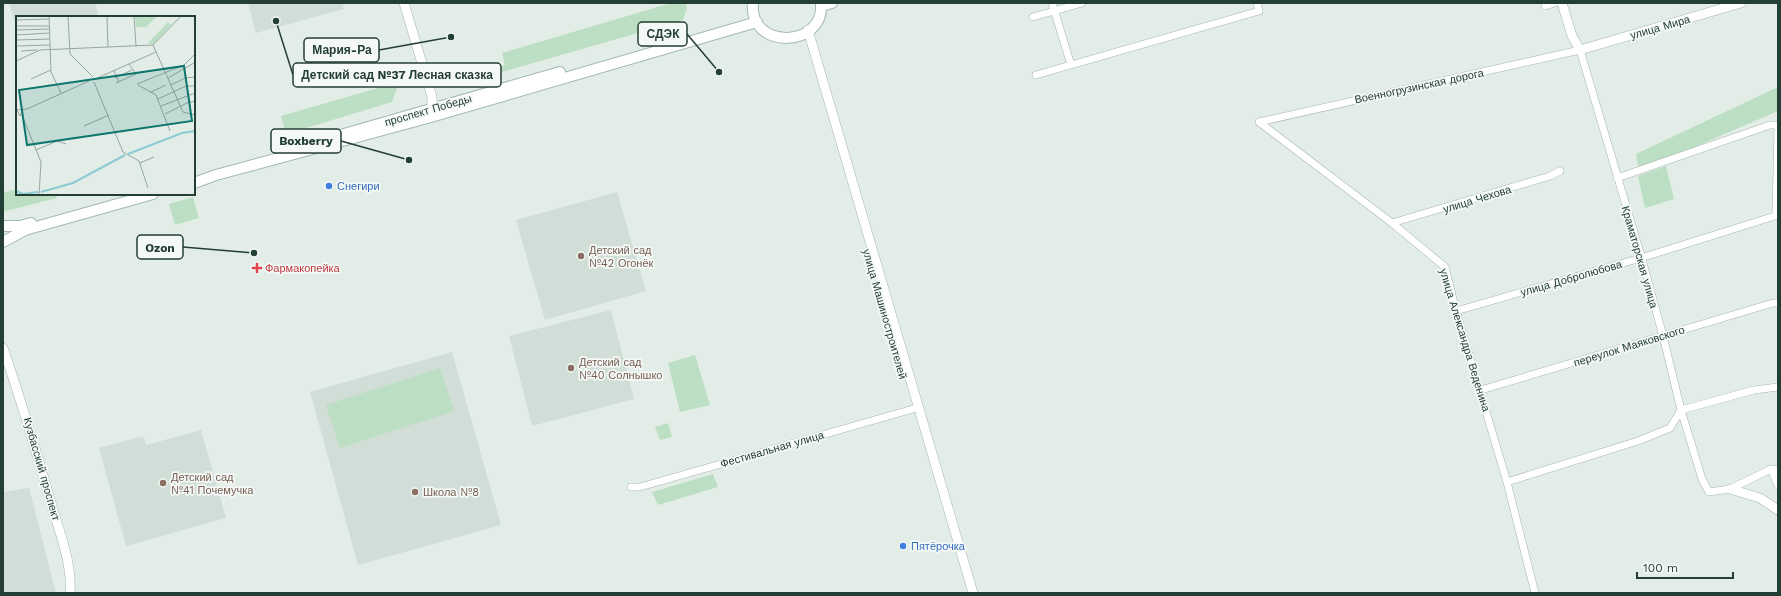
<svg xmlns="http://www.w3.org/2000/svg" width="1781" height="596" viewBox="0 0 1781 596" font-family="'Work Sans',sans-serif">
<rect width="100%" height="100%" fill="#e3ede8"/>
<!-- built -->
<path fill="#d1ddd7" d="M9 3H95L99 17H17V31Z
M248 3H342L344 9 256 33Z
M617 192 646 291 545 320 516 220Z
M611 310 634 399 532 426 509 336Z
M452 352 501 525 358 565 310 392Z
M201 430 226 518 126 546 99 448 143 436 146 445Z
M29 488 56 593H3V492Z"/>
<!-- green -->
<path fill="#bcdec3" d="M671 3H686L687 8 683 20 453 86 451 80 505 65 502 53Z
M399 82 392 102 286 134 281 116Z
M1778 87V111L1639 171 1636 154Z
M1666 166 1674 199 1645 208 1638 176Z
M17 189V194H56L57 198 6 211 3 210V193Z
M193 197 199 218 175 225 169 204Z
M695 355 710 405 680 412 668 363Z
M440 368 454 411 340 448 326 405Z
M668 423 672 437 660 440 655 427Z
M713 474 718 487 658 505 652 492Z"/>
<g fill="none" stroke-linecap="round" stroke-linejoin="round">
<!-- minor casing -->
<g stroke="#a6b5af" stroke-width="8">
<path id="minor" d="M1052 3 1071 65
M1545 6 1555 3
M1033 17 1082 3
M1036 75 1259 11 1257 3
M1259 122 1580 50 1641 256 1663 336 1681 410 1702 479 1709 492 1730 489 1771 469
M1259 122 1392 223 1445 267 1456 311 1507 482 1535 593
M1617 178 1770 125H1778
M1776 215 1778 125
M1392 223 1550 176 1560 171
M1456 311 1641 258 1778 215
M1481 390 1773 303H1778
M1778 470 1771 469 1778 485
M1507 482 1638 441 1670 428 1681 410 1754 390 1778 387
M631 487H640L913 409"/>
</g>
<!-- tertiary casing -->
<g stroke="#a6b5af" stroke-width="10">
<path id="tertiary" d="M404 3 432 97V109
M1562 3 1572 36 1580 50 1741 3
M808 30 973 593
M3 348C22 402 38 458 54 513 62 539 72 566 70 593
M1730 489 1760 498 1778 510"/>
</g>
<!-- secondary casing -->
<g stroke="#a1b9af" stroke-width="12">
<path id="secondary" d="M753 3C748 50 825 49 821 3
M821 6 832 3
M337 136 560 72
M194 183 216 175 431 117 757 22
M3 226H20L31 223
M3 242 25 230 153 194"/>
</g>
<!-- minor -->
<use href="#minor" stroke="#fff" stroke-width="7"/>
<!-- tertiary -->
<use href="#tertiary" stroke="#fff" stroke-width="9"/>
<!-- secondary -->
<use href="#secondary" stroke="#fff" stroke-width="10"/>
</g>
<!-- markers -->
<g fill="#3f7fe0" stroke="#f4f9f6" stroke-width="1.5">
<circle cx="329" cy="186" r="4"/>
<circle cx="903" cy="546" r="4"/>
</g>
<g fill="#8d6e63" stroke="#f4f9f6" stroke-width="1.5">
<circle cx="581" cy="256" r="4"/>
<circle cx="571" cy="368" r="4"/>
<circle cx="163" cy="483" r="4"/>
<circle cx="415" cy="492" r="4"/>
</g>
<path fill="#e0444e" stroke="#f4f9f6" stroke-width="1.5" d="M255 262h4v4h4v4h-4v4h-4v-4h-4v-4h4z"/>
<g text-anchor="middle" stroke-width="3.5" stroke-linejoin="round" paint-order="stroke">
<!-- street labels -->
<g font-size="11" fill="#233e35" stroke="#f4f9f6">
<text transform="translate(1660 27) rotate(-16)" y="4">улица Мира</text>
<text transform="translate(1419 86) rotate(-12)" y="4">Военногрузинская дорога</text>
<text transform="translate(428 110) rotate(-16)" y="4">проспект Победы</text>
<text transform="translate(1477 199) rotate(-17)" y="4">улица Чехова</text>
<text transform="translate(1640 257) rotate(74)" y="4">Краматорская улица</text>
<text transform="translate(1571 278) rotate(-16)" y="4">улица Добролюбова</text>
<text transform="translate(885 314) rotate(74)" y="4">улица Машиностроителей</text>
<text transform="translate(1465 340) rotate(73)" y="4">улица Александра Веденина</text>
<text transform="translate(1629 346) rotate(-17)" y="4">переулок Маяковского</text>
<text transform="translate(772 449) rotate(-16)" y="4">Фестивальная улица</text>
<text transform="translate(42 469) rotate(74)" y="4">Кузбасский проспект</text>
</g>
<!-- shop labels -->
<g font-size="11" fill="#366cbe" stroke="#f4f9f6" text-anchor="start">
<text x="337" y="190">Снегири</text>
<text x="911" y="550">Пятёрочка</text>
</g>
<!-- education labels -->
<g font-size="11" fill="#785e54" stroke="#f4f9f6" text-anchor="start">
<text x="589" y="254">Детский сад<tspan x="589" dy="13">№42 Огонёк</tspan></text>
<text x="579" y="366">Детский сад<tspan x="579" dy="13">№40 Солнышко</tspan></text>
<text x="171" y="481">Детский сад<tspan x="171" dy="13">№41 Почемучка</tspan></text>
<text x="423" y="496">Школа №8</text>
</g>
<!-- health labels -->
<g font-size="11" fill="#be3a42" stroke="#f4f9f6" text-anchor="start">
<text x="265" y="272">Фармакопейка</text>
</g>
</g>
<!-- overview -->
<g transform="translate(16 16)">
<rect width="179" height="179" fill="#e3ede8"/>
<path d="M119 0H141L130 11H120ZM152 6 155 9 138 27 134 28 132 27Z" fill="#bcdec3"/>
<path fill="none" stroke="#8ccbd2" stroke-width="2" d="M112 138 166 117 179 115M0 175 7 178 22 176M25 176 57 167 109 139"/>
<path fill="none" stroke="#96a7a0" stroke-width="1" d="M33 0 35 56 45 77M52 0 54 38 77 61M91 0 92 31M118 0 120 30M0 4 33 3M0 10H33M0 14 33 13M0 19 33 17M0 24 34 23M137 29 167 96 179 99M0 30 34 29M5 35 21 34M0 45 24 34 137 29 165 0M98 55 103 66M99 62 116 54M152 62 178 47M15 63 35 54M79 63 140 36M78 66 107 136 123 145 132 172M100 67 120 58 113 48M121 68 168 49 179 38M122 69 140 79 154 115M155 69 169 62 179 61M135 76 150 69M142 83 170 70H179M145 90 179 77M1 94 11 93 73 65M1 94 4 100 6 95M149 98 171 87 179 85M6 99 25 146 23 179M68 110 93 99M20 134 41 125 50 128M124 147 138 141"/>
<path fill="#0f766e" fill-opacity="0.15" stroke="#0f766e" stroke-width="2" d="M168 50 176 105 11 129 3 74Z"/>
<rect width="179" height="179" fill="none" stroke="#233e35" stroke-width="2"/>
</g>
<!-- callouts -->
<path fill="none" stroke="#233e35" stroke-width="1.5" d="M719 72L687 34M451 37L379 50M276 21L293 75M409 160L341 141M254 253L183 247"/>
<g fill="#233e35" stroke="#f4f9f6" stroke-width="1.5">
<circle cx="719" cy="72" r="4"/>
<circle cx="451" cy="37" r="4"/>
<circle cx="276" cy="21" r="4"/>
<circle cx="409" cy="160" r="4"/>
<circle cx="254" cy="253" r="4"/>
</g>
<g fill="#f4f9f6" stroke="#233e35" stroke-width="1.5">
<rect x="638" y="22" width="49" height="24" rx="4"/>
<rect x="304" y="38" width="75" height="24" rx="4"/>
<rect x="293" y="63" width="208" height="24" rx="4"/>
<rect x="271" y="129" width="70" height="24" rx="4"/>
<rect x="137" y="235" width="46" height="24" rx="4"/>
</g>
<g font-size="12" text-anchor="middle" font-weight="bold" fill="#233e35">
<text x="663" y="38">СДЭК</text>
<text x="342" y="54">Мария-Ра</text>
<text x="397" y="79">Детский сад №37 Лесная сказка</text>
<text x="306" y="145">Boxberry</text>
<text x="160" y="252">Ozon</text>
</g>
<!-- border -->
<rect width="1781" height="596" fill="none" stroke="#233e35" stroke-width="8"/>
<!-- scale -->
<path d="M1637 572v6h96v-6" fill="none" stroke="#233e35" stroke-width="2"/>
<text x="1643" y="572" font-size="12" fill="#233e35" stroke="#f4f9f6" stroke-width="3" paint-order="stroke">100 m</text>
</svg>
